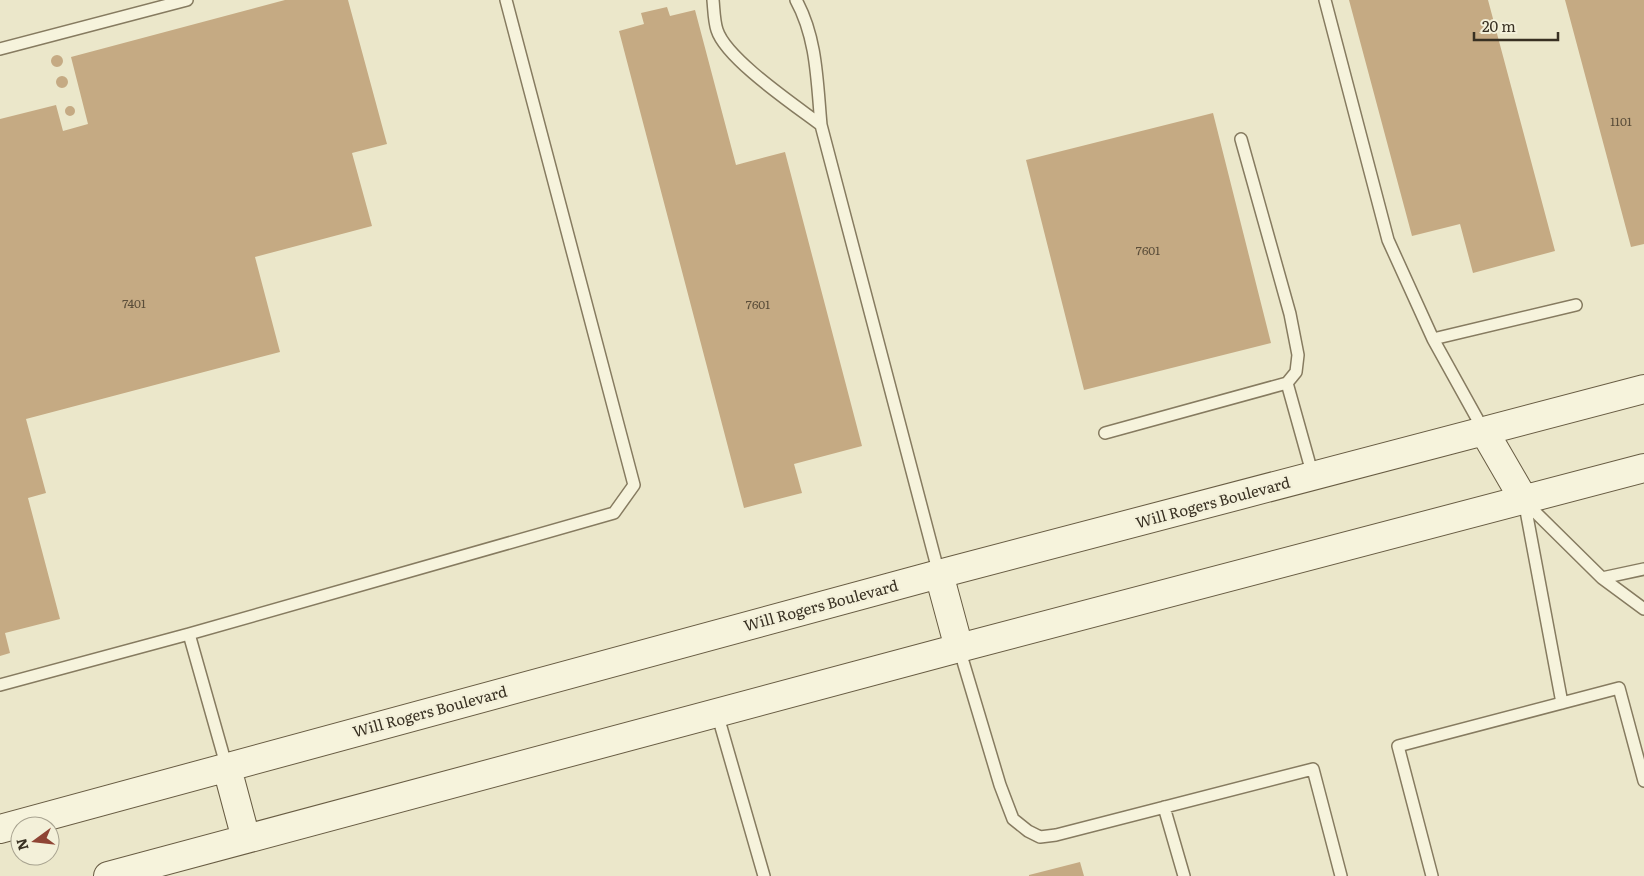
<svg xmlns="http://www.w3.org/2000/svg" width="1644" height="876" viewBox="0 0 1644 876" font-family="Literata,serif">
<rect width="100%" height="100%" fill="#ebe7ca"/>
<!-- building -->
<path fill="#c5aa83" d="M285 0H348L387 144 352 153 372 226 255 257 280 352 26 419 46 493 28 498 60 619 5 633 10 653 0 656V119L56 105 63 131 88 124 71 57Z
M1349 0H1488L1555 251 1473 273 1460 224 1412 236Z
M1565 0H1644V244L1631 247Z
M667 7 670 16 695 10 736 165 785 152 862 446 794 464 802 493 744 508 619 31 644 24 641 13Z
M51 61a6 6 0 1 1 12 0a6 6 0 1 1-12 0Z
M56 82a6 6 0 1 1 12 0a6 6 0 1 1-12 0Z
M65 111a5 5 0 1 1 10 0a5 5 0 1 1-10 0Z
M1213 113 1271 343 1084 390 1026 160Z
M1080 862 1084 876H1029V875Z"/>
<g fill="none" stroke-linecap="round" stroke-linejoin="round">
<!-- service casing -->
<g stroke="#867b60" stroke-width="14">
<path id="service" d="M713 0C714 10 714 21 717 30 726 59 796 106 821 125 817 82 817 38 796 0
M1325 0 1388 240 1433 339
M0 49 187 0
M821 125 939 574
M1287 383 1313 476
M1484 431 1433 339 1576 305
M1105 433 1287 383 1296 372 1298 355 1290 314 1241 139
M1524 500 1562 703
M1525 502 1602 578 1644 609
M1602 578 1644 569
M189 634 227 768
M959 648 1000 785 1013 819 1028 831 1040 837 1056 835 1313 769 1341 876
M0 685 189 634 614 513 634 485 506 0
M717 713 764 876
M1164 807 1184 876
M1432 876 1398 746 1619 688 1644 781"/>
</g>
<!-- secondary casing -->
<g stroke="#685c43" stroke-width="30">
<path id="secondary" d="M1484 431 1524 500
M939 574 959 648
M227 768 246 839
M0 829 939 574 1644 389
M108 876 959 648 1644 468"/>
</g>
<!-- service -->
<use href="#service" stroke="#f6f3dc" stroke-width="11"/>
<!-- secondary -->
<use href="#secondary" stroke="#f6f3dc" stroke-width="28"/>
</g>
<g text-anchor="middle" stroke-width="4.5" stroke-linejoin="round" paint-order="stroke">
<!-- number labels -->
<g font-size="12" fill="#5b4e3a">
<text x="1621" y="126">1101</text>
<text x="1148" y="255">7601</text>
<text x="134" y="308">7401</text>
<text x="758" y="309">7601</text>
</g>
<!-- street labels -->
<g font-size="15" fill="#383022" stroke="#f3f0d9">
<text transform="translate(1213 503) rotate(-15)" y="5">Will Rogers Boulevard</text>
<text transform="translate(821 606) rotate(-15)" y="5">Will Rogers Boulevard</text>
<text transform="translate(430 712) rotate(-15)" y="5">Will Rogers Boulevard</text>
</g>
</g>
<!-- north arrow -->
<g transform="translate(35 841) rotate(255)"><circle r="24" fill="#f3f0d9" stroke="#a8a390"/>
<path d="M0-4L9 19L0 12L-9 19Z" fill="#8f4535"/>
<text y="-8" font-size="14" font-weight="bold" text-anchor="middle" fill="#383022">N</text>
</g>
<!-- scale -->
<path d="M1474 32v8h84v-8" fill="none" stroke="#383022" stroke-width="2.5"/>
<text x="1482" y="32" font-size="15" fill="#383022" stroke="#f3f0d9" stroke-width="4" paint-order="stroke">20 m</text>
</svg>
